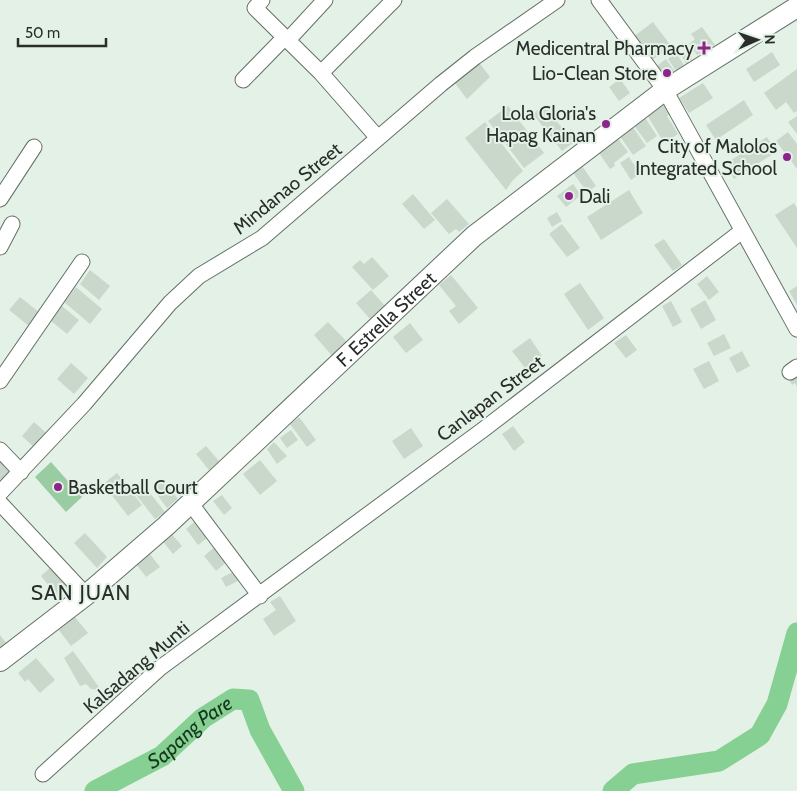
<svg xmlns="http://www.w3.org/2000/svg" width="797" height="791" viewBox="0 0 797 791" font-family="Cabin,sans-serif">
<rect width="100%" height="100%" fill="#e4f1e6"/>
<!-- green -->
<path fill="#9acca1" d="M51 462 82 497 66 512 35 477Z"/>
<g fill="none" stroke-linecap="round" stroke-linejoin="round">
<!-- river -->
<g stroke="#85d092" stroke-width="21">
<path id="s1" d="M95 791 162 756 203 718 233 699 249 700 260 730 294 791"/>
<path d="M613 791 633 774 719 761 760 735 777 704 797 633"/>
</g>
</g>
<!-- building -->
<path fill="#cad7cb" d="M653 22 671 46 651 61 633 37Z
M702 27 715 45 697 55 689 44 695 39 691 34Z
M688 52 692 59 686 64 682 56Z
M772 52 780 65 754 82 746 69Z
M676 53 684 65 676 71 668 59Z
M475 57 490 77 467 99 451 78Z
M666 59 675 72 665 78 657 66Z
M797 69V111L794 113 786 102 776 110 764 93Z
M620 79 630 93 619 101 609 87Z
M703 83 713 98 689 113 679 98Z
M665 97 674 111 667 116 678 134 664 143 644 110Z
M744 100 753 115 716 140 706 125Z
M544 105 566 133 571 129 578 139 562 151 533 114Z
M508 106 544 153 524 168 488 121Z
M644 116 657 136 647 143 633 124Z
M797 116V134L788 122Z
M485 122 523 171 513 180 506 190 465 138Z
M632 126 646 146 633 155 619 135Z
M788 132 797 144V169L776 141Z
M617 137 628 152 614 163 615 166 610 169 597 150Z
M767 137 776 152 734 179 725 164Z
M629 157 640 174 631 180 620 163Z
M580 163 596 186 587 192 571 170Z
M573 184 581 195 566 207 557 196Z
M629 190 643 213 601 240 587 217Z
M413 194 435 220 424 229 402 204Z
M447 199 469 224 459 232 456 229 449 234 431 213Z
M794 203 797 208V248L775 215Z
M557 212 562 221 552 227 547 218Z
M562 224 580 248 567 257 549 234Z
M664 239 682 265 673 271 654 245Z
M372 257 389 276 373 290 352 267 360 260 364 264Z
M90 270 110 286 99 300 80 284Z
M451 275 478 308 459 324 449 311 456 306 439 285Z
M707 276 719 292 709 300 697 284Z
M580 283 604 318 588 330 564 294Z
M797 286V305L789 291Z
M76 287 102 309 90 324 64 302Z
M371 290 385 306 370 319 356 303Z
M20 297 40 313 29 326 9 310Z
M705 300 716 320 701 329 690 309Z
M671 301 682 322 673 327 662 306Z
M62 306 79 320 67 334 50 320Z
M328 322 348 343 333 357 314 335Z
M410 323 423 340 406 353 393 337Z
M724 334 731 348 714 356 707 343Z
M626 335 637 350 626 358 614 343Z
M530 338 542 356 525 368 512 351Z
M742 351 750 366 737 373 729 358Z
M709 361 719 381 704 389 693 369Z
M71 363 88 378 74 394 57 379Z
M797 373V387L795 383 792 385 788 378Z
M299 417 316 440 307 447 290 424Z
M34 422 50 436 37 450 22 436Z
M513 426 525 442 514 451 502 434Z
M411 428 423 446 404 459 392 441Z
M291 430 298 440 287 448 280 438Z
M274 442 287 456 277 464 267 449Z
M206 446 219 461 209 470 196 454Z
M0 458 12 470 2 480 0 479Z
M260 460 277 481 260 495 243 474Z
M117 473 142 505 128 516 103 484Z
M163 479 178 499 167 508 152 488Z
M143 484 165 512 155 519 133 491Z
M222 495 232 508 224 515 213 501Z
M198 519 211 535 198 545 186 529Z
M170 532 182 546 173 554 161 539Z
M85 533 107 557 97 568 74 543Z
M217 545 229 560 216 571 204 556Z
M150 554 160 567 146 577 136 564Z
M53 565 72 588 60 599 41 576Z
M233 572 238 581 226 587 221 578Z
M280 596 296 621 274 636 263 619 276 610 270 602Z
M74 616 88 633 71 646 58 629Z
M0 635 7 644 0 649Z
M73 651 101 690 91 689 86 684 80 686 64 658Z
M36 658 55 680 40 693 28 679 25 682 18 673Z"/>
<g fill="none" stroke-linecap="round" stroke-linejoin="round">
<!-- minor casing -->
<g stroke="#646f65" stroke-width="17">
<path id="minor" d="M262 0 255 8 321 73 378 138
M599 0 665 90 797 329
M288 40 325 0
M321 73 394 0
M243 80 285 37
M0 199 34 147
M0 247 12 224
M790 372 797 367
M0 381 82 262
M0 450 21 472
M0 493 84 404 170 303 199 276 262 238 441 84 475 57 557 0
M0 503 86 595
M191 504 260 596
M43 774 160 668 484 429 742 231"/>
</g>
<!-- major casing -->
<g stroke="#646f65" stroke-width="22">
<g id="major">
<path id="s2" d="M0 661 86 595 166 526 474 236 665 90 797 7"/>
</g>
</g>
<!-- minor -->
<use href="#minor" stroke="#fff" stroke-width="15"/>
<!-- major -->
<use href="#major" stroke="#fff" stroke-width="20"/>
</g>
<!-- markers -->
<g fill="#8c248a" stroke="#e4f1e6" stroke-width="2">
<path d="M701.5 40.5h5v5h5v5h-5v5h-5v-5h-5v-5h5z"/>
<circle cx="667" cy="73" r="5"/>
<circle cx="606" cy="124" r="5"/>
<circle cx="787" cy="157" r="5"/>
<circle cx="569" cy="196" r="5"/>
<circle cx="58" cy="487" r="5"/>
</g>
<g text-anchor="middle" stroke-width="4" stroke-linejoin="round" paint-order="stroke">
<!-- poi labels -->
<g font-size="19" fill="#292e2a" stroke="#e4f1e6" text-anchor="end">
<text x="694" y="55">Medicentral Pharmacy</text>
<text x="657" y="80">Lio-Clean Store</text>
<text x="596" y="120">Lola Gloria's<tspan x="596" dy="22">Hapag Kainan</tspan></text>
<text x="777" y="153">City of Malolos<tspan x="777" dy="22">Integrated School</tspan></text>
<text x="579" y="203" text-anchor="start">Dali</text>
<text x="68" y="494" text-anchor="start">Basketball Court</text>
</g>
<!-- street labels -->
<g font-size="19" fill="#292e2a" stroke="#e4f1e6">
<text transform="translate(287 188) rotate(-39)" y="7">Mindanao Street</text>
<text dy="7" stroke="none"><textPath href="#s2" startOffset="516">F. Estrella Street</textPath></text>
<text transform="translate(490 398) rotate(-37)" y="7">Canlapan Street</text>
<text transform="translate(136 667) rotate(-40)" y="7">Kalsadang Munti</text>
</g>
<!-- water labels -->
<g font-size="20" font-style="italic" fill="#15351c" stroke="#e4f1e6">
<text dy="7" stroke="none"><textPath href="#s1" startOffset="112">Sapang Pare</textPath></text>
</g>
<!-- quarter labels -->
<g font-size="21" letter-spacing="1" fill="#292e2a" stroke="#e4f1e6">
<text x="81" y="600">SAN JUAN</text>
</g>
</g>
<!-- north arrow -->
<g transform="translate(757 40) rotate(88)" stroke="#e4f1e6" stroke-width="4" paint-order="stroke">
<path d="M0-4L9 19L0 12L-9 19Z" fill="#292e2a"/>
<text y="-8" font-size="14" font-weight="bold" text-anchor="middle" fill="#292e2a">N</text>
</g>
<!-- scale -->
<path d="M18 38v8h88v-8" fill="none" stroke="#292e2a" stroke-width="2.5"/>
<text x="25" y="38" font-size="15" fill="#292e2a" stroke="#e4f1e6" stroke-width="4" paint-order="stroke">50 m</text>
</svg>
